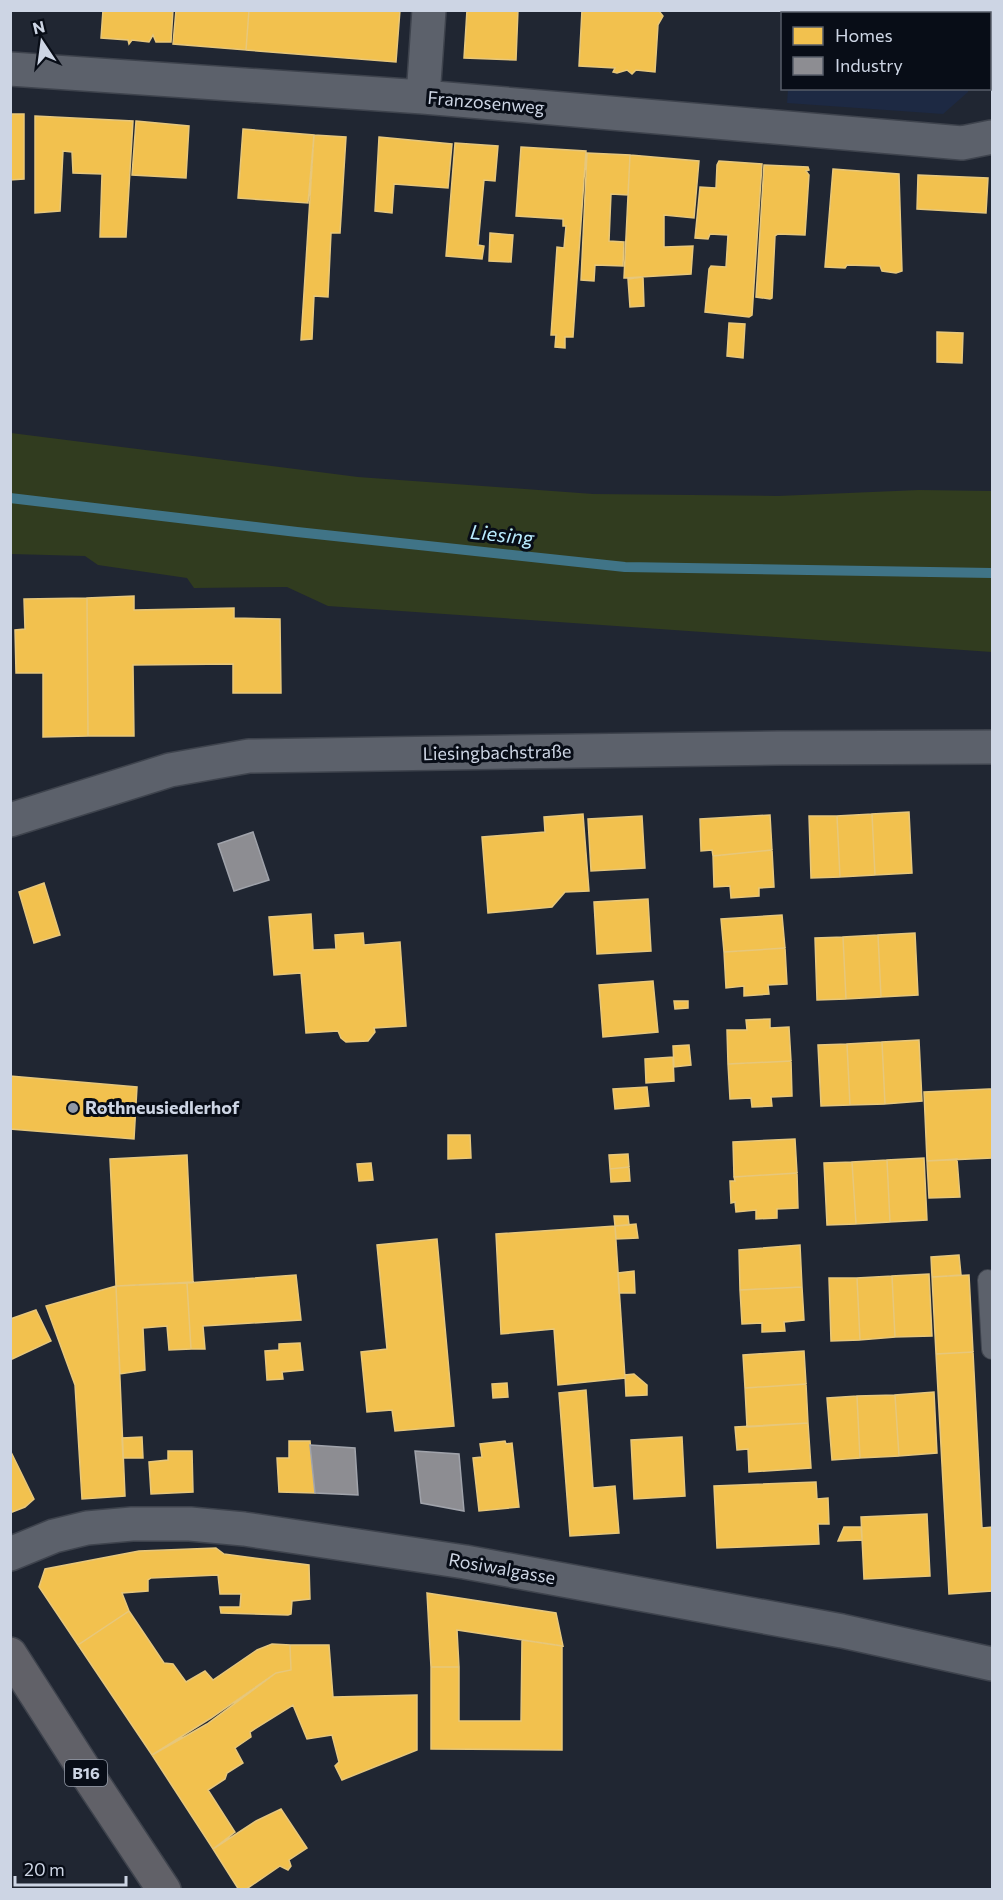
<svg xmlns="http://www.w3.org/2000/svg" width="1003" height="1900" viewBox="0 0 1003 1900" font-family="Commissioner,sans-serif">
<rect width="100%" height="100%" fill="#202632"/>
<!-- built -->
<path fill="#1d2943" d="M793 10H976V11L975 14 792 13Z
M788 89V88L968 89V92L943 114 787 103Z"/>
<!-- green -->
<path fill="#313c1f" d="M11 433 358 477 593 494 778 496 919 490 992 491V652L328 606 287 587 194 588 187 578 98 565 85 556 11 554Z"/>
<!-- homes -->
<path fill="#f2c14e" stroke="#e7c77b" stroke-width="1.5" d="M103 10H173L171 42H156L153 35 149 42 132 40 129 44 128 40 101 38Z
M176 10H249L246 50 173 44Z
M249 10H400L396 62 246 50Z
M467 10H518L516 60 464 58Z
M582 10 659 11 663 16 658 25 655 72 636 70 632 74 627 70 617 73 613 72 615 68 579 66Z
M10 114H24V179L10 180Z
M35 116 133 121 126 237H100L102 174 73 173 72 152 63 151 60 211 35 213Z
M136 121 189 126 186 178 132 175Z
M243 129 314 135 308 203 238 198Z
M314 135 346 137 340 233H331L328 297 314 296 312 339 301 340Z
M379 137 452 144 448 188 394 184 392 213 375 211Z
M455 143 498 146 495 181 484 180 478 245 484 246 482 259 446 256Z
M521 147 586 151 573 337H565V348L555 347 556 335H551L557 247 564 248 566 226H563V219L516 216Z
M587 153 630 155 628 195 611 194 609 241 624 242 623 266 595 265 594 281 581 280Z
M630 155 699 161 694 218 664 215V247L693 246 691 274 624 278Z
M719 161 762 164 752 315 749 317 705 312 709 269 711 266 726 267 728 235 710 234 708 239 695 238 700 187 716 188 717 165Z
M764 165 808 167 809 170 806 171 809 175 805 235 778 234 775 236 772 298 770 299 756 297Z
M833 169 899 174 902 271 896 273 882 271 880 266 847 265 845 268 825 267Z
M918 175 988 178 986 213 917 209Z
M490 233 513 235 511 262 489 261Z
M643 277 644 306 630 307 628 279Z
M729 323 745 324 743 358 727 356Z
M937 332 963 333 962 363 937 362Z
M134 596V610L234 608V618L280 619 281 693H233V664L133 665 134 736H88L87 598Z
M87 598 88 736 43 737V673H16L15 630 25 629 24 599Z
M909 812 912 873 875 875 872 814Z
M583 814 589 891 565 892 552 907 488 913 482 837 545 832 544 817Z
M872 814 875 875 840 877 837 816Z
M770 815 772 850 713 856 712 850 701 851 700 819Z
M642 816 645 868 591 871 588 819Z
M809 816H837L840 877 811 878Z
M772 850 774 887 759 888V896L731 898 730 886 714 887 713 856Z
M44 883 60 935 34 943 19 892Z
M648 899 651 951 597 954 594 902Z
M311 914 313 950 336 949 335 935 363 933 364 945 400 942 406 1026 374 1028 375 1032 368 1041 346 1042 341 1038 338 1031 306 1033 301 973 274 975 269 917Z
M782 915 785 948 724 952 721 919Z
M915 933 918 995 881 997 878 935Z
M878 935 881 997 846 999 843 937Z
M843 937 846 999 817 1000 815 938Z
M785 948 787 984 768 985 769 994 744 996V986L726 988 724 952Z
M653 981 658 1032 603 1037 599 985Z
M674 1001H688V1008L675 1009Z
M770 1019V1028L789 1027 791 1061 728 1064 727 1030H747L746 1020Z
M919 1040 922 1101 885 1104 882 1042Z
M882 1042 885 1104 850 1105 847 1044Z
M847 1044 850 1105 821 1106 818 1045Z
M689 1045 691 1065 674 1067 673 1046Z
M673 1057 674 1081 646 1083 645 1059Z
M791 1061 792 1096 771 1097 772 1106 752 1107 751 1098 730 1099 728 1064Z
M10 1076 137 1087 134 1139 10 1129Z
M647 1087 649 1106 615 1109 613 1089Z
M989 1089H992V1158L927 1161 924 1092Z
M448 1135H470L471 1158 448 1159Z
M795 1139 797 1173 734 1177 733 1142Z
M628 1154 629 1167 610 1169 609 1155Z
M187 1155 193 1282 116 1286 110 1159Z
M924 1158 927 1220 890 1222 887 1160Z
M957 1159 960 1197 929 1198 927 1161Z
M887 1160 890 1222 856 1224 852 1162Z
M852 1162 856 1224 827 1225 824 1163Z
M371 1163 373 1180 359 1181 357 1164Z
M629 1167 630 1181 611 1182 610 1169Z
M797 1173 798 1208 777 1209V1218L756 1219V1210L736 1212 735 1202 731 1203 730 1181H735L734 1177Z
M614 1216H628L629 1225 615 1226Z
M636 1224 638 1238 616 1239 615 1226Z
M615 1226 625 1378 558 1385 554 1329 501 1334 496 1234Z
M437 1239 454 1426 395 1431 392 1410 367 1412 361 1352 387 1349 377 1245Z
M800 1245 802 1287 740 1290 739 1250Z
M959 1255 961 1275 932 1277 931 1257Z
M634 1271 635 1293H619L618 1273Z
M929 1274 932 1336 895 1337 892 1276Z
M296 1275 301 1320 203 1326 205 1349H191L187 1283Z
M969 1275 973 1352 936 1354 932 1277Z
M892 1276 895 1337 860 1340 857 1278Z
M829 1278H857L860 1340 831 1341Z
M187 1283 191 1349 169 1350 167 1326 143 1328 145 1370 120 1374 116 1286Z
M116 1286 125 1496 82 1499 75 1385 46 1306Z
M802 1287 804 1320 784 1322 785 1331 762 1332V1323L742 1324 740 1290Z
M36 1310 51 1341 10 1360V1319Z
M300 1343 303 1370 282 1372 283 1379 267 1380 265 1351 279 1350V1344Z
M804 1351 806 1384 745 1388 743 1355Z
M973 1352 982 1528 992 1527V1591L949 1594 936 1354Z
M634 1374 647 1385V1395L626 1396 625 1375Z
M507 1383 508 1397 493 1398 492 1384Z
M806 1384 808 1423 747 1427 745 1388Z
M586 1390 593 1488 615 1486 619 1533 570 1536 559 1393Z
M934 1392 937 1453 899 1456 895 1395Z
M895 1395 899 1456 860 1458 857 1396Z
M857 1396 860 1458 832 1460 827 1398Z
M808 1423 811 1468 749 1472 748 1449 737 1450 735 1427Z
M142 1437 143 1458H123L122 1438Z
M682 1437 685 1496 634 1499 631 1440Z
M289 1441H310L315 1493 279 1492 277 1458H289Z
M505 1441 506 1444 512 1443 519 1507 479 1511 473 1458 482 1457 480 1444Z
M10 1450 34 1499 25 1507 10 1513Z
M168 1451H192L193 1492 151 1494 149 1462 168 1460Z
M816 1482 817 1499 828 1498 829 1524H818L819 1544 717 1548 714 1486Z
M927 1514 930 1576 864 1579 861 1517Z
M844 1527H861L862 1540 838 1541Z
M216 1548 224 1554 309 1565 310 1599 292 1601 291 1614 288 1615 221 1613 220 1607H240L241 1594H220L218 1575 151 1578 148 1580V1591L122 1593 129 1611 78 1645 39 1587 45 1569 139 1551Z
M427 1593 556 1613 563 1646 457 1630 459 1667H431Z
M129 1611 164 1663 173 1664 186 1682 205 1671 213 1680 257 1650 272 1644 290 1645 291 1670 276 1673 211 1718 152 1755 78 1645Z
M522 1640 562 1646V1750L431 1749V1667H459V1721H521Z
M290 1645H329L333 1697 417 1695V1750L342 1780 335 1766 339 1762 332 1735 307 1739 293 1705 250 1732 251 1737 235 1748 243 1763 227 1773 225 1779 208 1790 235 1832 213 1849 152 1755 207 1724 276 1673 291 1670Z
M281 1809 307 1848 289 1860 291 1866 288 1870 280 1866 245 1890H239L213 1849 256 1821Z"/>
<!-- industry -->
<path fill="#8d8d92" stroke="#a0a3ab" stroke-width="1.5" d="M253 832 269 880 234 891 218 844Z
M310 1445 355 1448 358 1495 315 1493Z
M415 1451 459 1454 464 1511 421 1503Z"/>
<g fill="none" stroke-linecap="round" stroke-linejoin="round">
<!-- stream -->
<path stroke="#407487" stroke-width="10" d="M10 498 297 532 625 567 992 573"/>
<!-- lane casing -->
<g stroke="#3e434d" stroke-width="22">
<path id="lane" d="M988 1280 992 1349"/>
</g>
<!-- street casing -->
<g stroke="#3e434d" stroke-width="36">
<path id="street" d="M10 69 423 97 962 143 992 137
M423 97 429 10
M10 820 170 770 249 756 778 748 992 747
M10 1554 54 1536 87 1528 132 1524H190L244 1529 465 1562 842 1631 992 1664"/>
</g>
<!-- primary casing -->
<g stroke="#3e434d" stroke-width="36">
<path id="primary" d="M10 1654 89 1777 164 1890"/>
</g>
<!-- lane -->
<use href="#lane" stroke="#5c616b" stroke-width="20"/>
<!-- street -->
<use href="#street" stroke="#5c616b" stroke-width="33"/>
<!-- primary -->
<use href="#primary" stroke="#616168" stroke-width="33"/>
</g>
<!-- markers -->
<circle fill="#9098a6" stroke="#080d17" stroke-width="2" cx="73" cy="1108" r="6"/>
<g text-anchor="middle" stroke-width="6" stroke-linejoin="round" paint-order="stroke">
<!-- shield labels -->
<rect fill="#080d17" stroke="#9299a6" stroke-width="1.5" x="65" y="1760" width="42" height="26" rx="4.5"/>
<g font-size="16" font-weight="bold" fill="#cdd5e4">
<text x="86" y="1779">B16</text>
</g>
<!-- street labels -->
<g font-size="18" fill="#cdd5e4" stroke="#080d17">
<text transform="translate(486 103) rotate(5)" y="6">Franzosenweg</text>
<text transform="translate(497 753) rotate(-1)" y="6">Liesingbachstraße</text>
<text transform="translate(502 1569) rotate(10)" y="6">Rosiwalgasse</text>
</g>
<!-- poi labels -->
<g font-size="18" font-weight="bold" fill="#cdd5e4" stroke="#080d17" text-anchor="start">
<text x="85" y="1114">Rothneusiedlerhof</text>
</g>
<!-- water labels -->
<g font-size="20" font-style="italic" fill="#b9ebfe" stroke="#080d17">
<text transform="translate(502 535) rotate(6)" y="7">Liesing</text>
</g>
</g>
<!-- border -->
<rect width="1003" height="1900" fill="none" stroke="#cdd5e4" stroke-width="24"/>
<!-- legend -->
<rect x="781" y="12" width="210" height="78" fill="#080d17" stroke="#575d69" stroke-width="1.5"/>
<rect x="793" y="27" width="30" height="18" fill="#f2c14e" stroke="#575d69" stroke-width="1.5"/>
<text x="835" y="42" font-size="18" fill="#cdd5e4">Homes</text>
<rect x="793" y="57" width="30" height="18" fill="#8d8d92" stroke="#575d69" stroke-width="1.5"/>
<text x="835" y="72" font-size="18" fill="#cdd5e4">Industry</text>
<!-- north arrow -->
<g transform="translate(42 42) rotate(347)" stroke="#080d17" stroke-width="4.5" paint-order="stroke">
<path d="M0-4.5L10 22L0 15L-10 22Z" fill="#cdd5e4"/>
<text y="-9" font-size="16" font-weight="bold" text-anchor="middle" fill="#cdd5e4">N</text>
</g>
<!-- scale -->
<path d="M15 1876v9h111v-9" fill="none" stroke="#cdd5e4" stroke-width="3"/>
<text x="24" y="1876" font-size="18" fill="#cdd5e4" stroke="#080d17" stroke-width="4.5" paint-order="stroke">20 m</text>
</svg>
